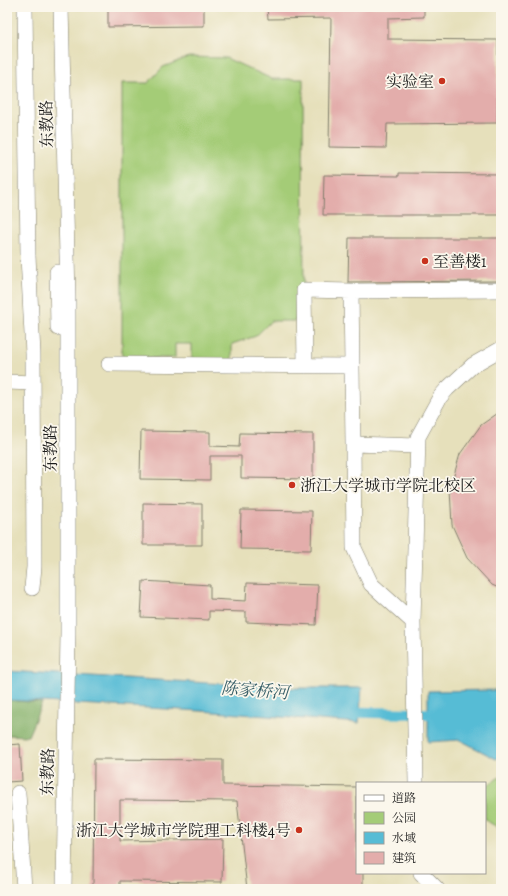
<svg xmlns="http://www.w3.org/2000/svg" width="508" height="896" viewBox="0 0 508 896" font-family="Alegreya,'Noto Serif SC',serif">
<rect width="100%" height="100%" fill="#fbf7ec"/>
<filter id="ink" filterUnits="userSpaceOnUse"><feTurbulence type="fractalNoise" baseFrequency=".025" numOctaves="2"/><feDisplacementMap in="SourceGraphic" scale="8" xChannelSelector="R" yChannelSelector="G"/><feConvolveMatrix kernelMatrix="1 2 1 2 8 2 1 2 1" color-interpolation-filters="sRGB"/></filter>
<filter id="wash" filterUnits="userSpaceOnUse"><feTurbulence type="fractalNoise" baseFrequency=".012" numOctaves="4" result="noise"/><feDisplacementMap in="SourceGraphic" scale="16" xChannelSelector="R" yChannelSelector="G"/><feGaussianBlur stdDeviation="0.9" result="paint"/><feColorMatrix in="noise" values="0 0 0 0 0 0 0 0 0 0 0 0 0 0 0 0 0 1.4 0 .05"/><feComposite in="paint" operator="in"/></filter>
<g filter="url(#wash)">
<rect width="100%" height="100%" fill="#e6e0bb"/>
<!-- green -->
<path fill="#a4cc77" stroke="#60744a" d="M189 57 226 58 272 79H303L304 311 296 321H271L256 336 232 344V360H192V344H175V358H122V83H148L163 67Z
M501 776V829L485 820V787Z"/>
<!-- forest -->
<path fill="#83b068" stroke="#506642" d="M7 700 42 703 28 736 7 735Z"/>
<!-- water -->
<path fill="#57bcd5" stroke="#3a6c78" d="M7 671 293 688H362L359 723 201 711 7 700Z
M501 690V756L496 759 460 740 428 742V691Z"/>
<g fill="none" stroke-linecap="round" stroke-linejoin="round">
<!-- canal -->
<path stroke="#57bcd5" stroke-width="11" d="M345 712 442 714"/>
</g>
<g id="blocks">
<!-- building -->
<path fill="#e3adab" d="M108 7H204V26L108 27Z
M267 7H424V17L388 18V39L498 40 497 123 387 124 386 148 329 147 331 18 268 19Z
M399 173 501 174V215H323L324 175 399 176Z
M349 238H501V281L348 282Z
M501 411V589L492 585 467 558 452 525 450 489 460 454 481 425Z
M141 431 210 432V446L239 447 240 433 313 434V479L241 478V456H210V480L140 479Z
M143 503 202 504V545H143Z
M241 510 312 511 311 550 240 549Z
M143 581 210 585V599L246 601 247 583 318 585 316 625 246 622V612L209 611V620L141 617Z
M20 744 22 781 7 782V745Z
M94 759 223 760V785L357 787V873H363V889H247L237 801 120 800V841L223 839 222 882 120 881V889H93Z"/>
</g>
</g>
<g filter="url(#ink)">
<use href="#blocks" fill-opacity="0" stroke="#817e6c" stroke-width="1"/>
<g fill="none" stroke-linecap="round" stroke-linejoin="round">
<!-- minor casing -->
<g stroke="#817e6c" stroke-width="16">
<path id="minor" d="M25 7 28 256 33 354 34 567 32 588
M61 7 68 297V633L64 889
M57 272 58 328
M351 291 501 290
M109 364 352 366 353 444
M305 366 304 290 351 291 352 366
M7 382 33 383
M413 622 371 584 354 548 353 444 417 446
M416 783 413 622 418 437 440 397 447 389 473 365 501 349
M18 793 24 889
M421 873 437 889"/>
</g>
<!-- minor -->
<use href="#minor" stroke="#fff" stroke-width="15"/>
</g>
</g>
<!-- markers -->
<g fill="#c8321e" stroke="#fbf7ec" stroke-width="1.5">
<circle cx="442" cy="81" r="4"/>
<circle cx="425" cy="261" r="4"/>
<circle cx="292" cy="485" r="4"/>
<circle cx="299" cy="830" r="4"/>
</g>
<g text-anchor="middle" stroke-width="3.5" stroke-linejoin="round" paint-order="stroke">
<!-- poi labels -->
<g font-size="16" fill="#1c1c1c" stroke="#fbf7ec" text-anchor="end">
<text x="434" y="87">实验室</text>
<text x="433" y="267" text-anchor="start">至善楼1</text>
<text x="300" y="491" text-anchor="start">浙江大学城市学院北校区</text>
<text x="291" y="836">浙江大学城市学院理工科楼4号</text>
</g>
<!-- street labels -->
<g font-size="16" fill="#1c1c1c" stroke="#fbf7ec">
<text transform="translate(46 124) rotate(-91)" y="6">东教路</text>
<text transform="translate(50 448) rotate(-90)" y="6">东教路</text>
<text transform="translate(47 772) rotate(-89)" y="6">东教路</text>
</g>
<!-- water labels -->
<g font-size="17" font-style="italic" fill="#345c66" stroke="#fbf7ec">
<text transform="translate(255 690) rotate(4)" y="6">陈家桥河</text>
</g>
</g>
<!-- margin -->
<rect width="508" height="896" fill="none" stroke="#fbf7ec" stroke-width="24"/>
<!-- legend -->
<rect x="356" y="782" width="130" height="92" fill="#fbf7ec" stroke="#a29f99"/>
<rect x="364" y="795" width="20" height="6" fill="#ffffff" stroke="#a29f99"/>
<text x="392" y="802" font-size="12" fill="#1c1c1c">道路</text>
<rect x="364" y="812" width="20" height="12" fill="#a4cc77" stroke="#a29f99"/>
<text x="392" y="822" font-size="12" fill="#1c1c1c">公园</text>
<rect x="364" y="832" width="20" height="12" fill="#57bcd5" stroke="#a29f99"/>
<text x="392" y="842" font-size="12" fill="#1c1c1c">水域</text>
<rect x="364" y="852" width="20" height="12" fill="#e3adab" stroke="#a29f99"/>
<text x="392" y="862" font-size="12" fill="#1c1c1c">建筑</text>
</svg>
